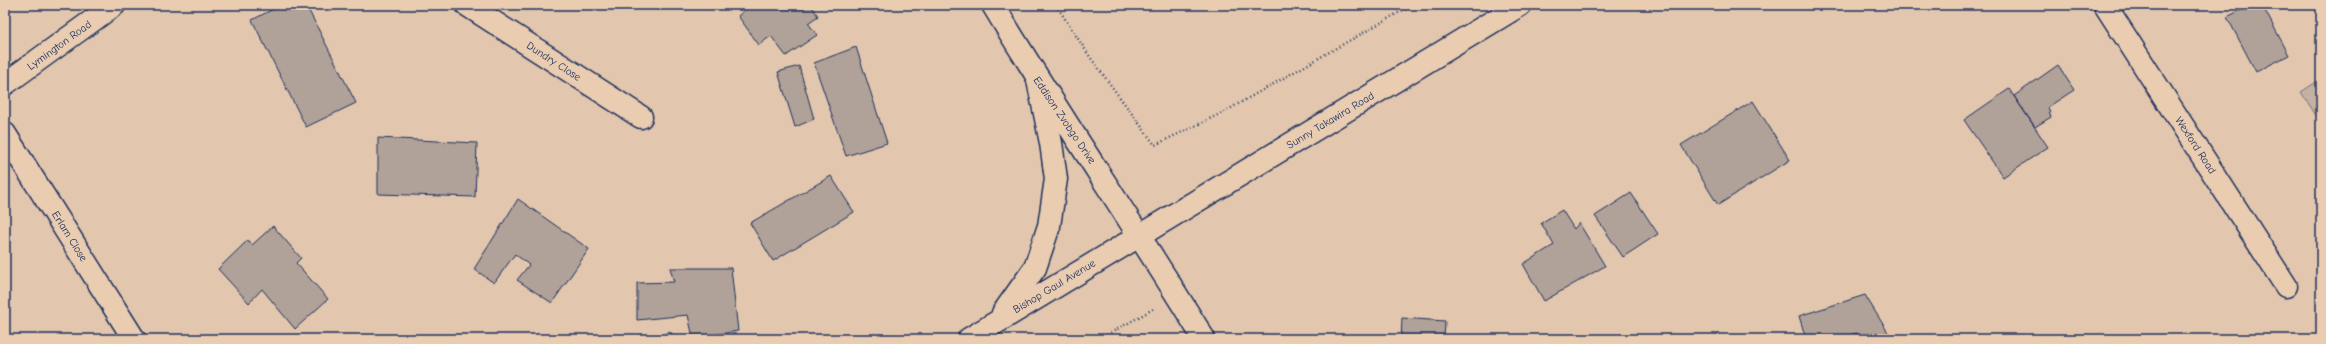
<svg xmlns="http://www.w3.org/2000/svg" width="2326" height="344" viewBox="0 0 2326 344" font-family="'Comic Neue',sans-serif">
<rect width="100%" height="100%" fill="#e2c7ae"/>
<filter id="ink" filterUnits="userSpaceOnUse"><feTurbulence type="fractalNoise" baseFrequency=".025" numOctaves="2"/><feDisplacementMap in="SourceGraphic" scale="8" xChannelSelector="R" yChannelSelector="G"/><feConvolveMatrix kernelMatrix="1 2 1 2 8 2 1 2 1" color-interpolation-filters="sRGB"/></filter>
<g filter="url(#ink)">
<!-- green -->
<path fill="#c4b1a2" stroke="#707080" d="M2321 79V123L2301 92Z"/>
<!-- building -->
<path fill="#b0a199" stroke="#1b2f5e" d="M281 5H306L356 103 306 127 252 20Z
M750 5H811L818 16 808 23 817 35 786 56 771 36 759 45 738 16Z
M2251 5H2262L2289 55 2256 72 2227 17Z
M856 47 887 143 846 156 814 63Z
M2058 65 2074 90 2048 107 2051 117 2035 127 2014 96Z
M799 66 814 119 795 127 778 72Z
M2009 89 2048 147 2003 177 1964 120Z
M1753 101 1790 160 1718 205 1681 145Z
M378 138 477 143 475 197 378 194Z
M831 176 854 212 773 261 750 223Z
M1631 193 1658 234 1623 257 1595 216Z
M518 199 589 249 552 303 517 280 529 265 515 254 494 283 474 269Z
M1562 210 1574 229 1579 223 1605 266 1544 301 1523 264 1554 245 1541 223Z
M273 226 301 258 296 263 328 299 295 329 262 289 249 303 218 269 248 240 252 245Z
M670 268H731L738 331 693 338 688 315 637 320V283L674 282Z
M1865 295 1892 339H1861L1857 333 1840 337 1841 339H1806L1799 316Z
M1402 318 1445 321 1444 339H1401Z
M670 331 675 339H655Z
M553 333 574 339H552Z"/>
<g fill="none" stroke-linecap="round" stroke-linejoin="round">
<!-- minor casing -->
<g stroke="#1b2f5e" stroke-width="25">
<path id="minor" d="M467 5 641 117
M2105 5 2286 286
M5 84 114 5
M5 134 134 339"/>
</g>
<!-- tertiary casing -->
<g stroke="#1b2f5e" stroke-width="25">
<path id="tertiary" d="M993 5C1061 118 1135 226 1204 339"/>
</g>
<!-- secondary casing -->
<g stroke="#1b2f5e" stroke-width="25">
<path id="secondary" d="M1003 313 1035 268 1049 226 1056 179 1051 143 1038 80
M969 339 1520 5"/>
</g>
<!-- path -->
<path stroke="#1b2f5e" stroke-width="2.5" stroke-dasharray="1 3" stroke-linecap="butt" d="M1056 5 1090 57 1155 145 1224 112 1412 5
M1100 339 1153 309"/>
<!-- minor -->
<use href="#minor" stroke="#eacdb1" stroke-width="22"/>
<!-- tertiary -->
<use href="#tertiary" stroke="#eacdb1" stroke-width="22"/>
<!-- secondary -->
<use href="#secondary" stroke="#eacdb1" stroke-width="22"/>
</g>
</g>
<g text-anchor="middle" stroke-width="3" stroke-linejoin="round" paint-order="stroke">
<!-- street labels -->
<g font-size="11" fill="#1b2f5e" stroke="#eacdb1">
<text transform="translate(59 45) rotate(-36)" y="4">Lymington Road</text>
<text transform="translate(554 61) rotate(33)" y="4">Dundry Close</text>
<text transform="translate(1065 120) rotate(56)" y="4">Eddison Zvobgo Drive</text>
<text transform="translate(1330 120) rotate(-31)" y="4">Sunny Takawira Road</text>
<text transform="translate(2196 145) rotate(57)" y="4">Wexford Road</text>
<text transform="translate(70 236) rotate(58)" y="4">Erlam Close</text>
<text transform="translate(1054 286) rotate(-31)" y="4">Bishop Gaul Avenue</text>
</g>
</g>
<!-- margin -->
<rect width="2326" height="344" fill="none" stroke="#eacdb1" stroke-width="20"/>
<rect x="10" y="10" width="2306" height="324" fill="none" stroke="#1b2f5e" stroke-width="1.5" filter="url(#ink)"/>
</svg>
